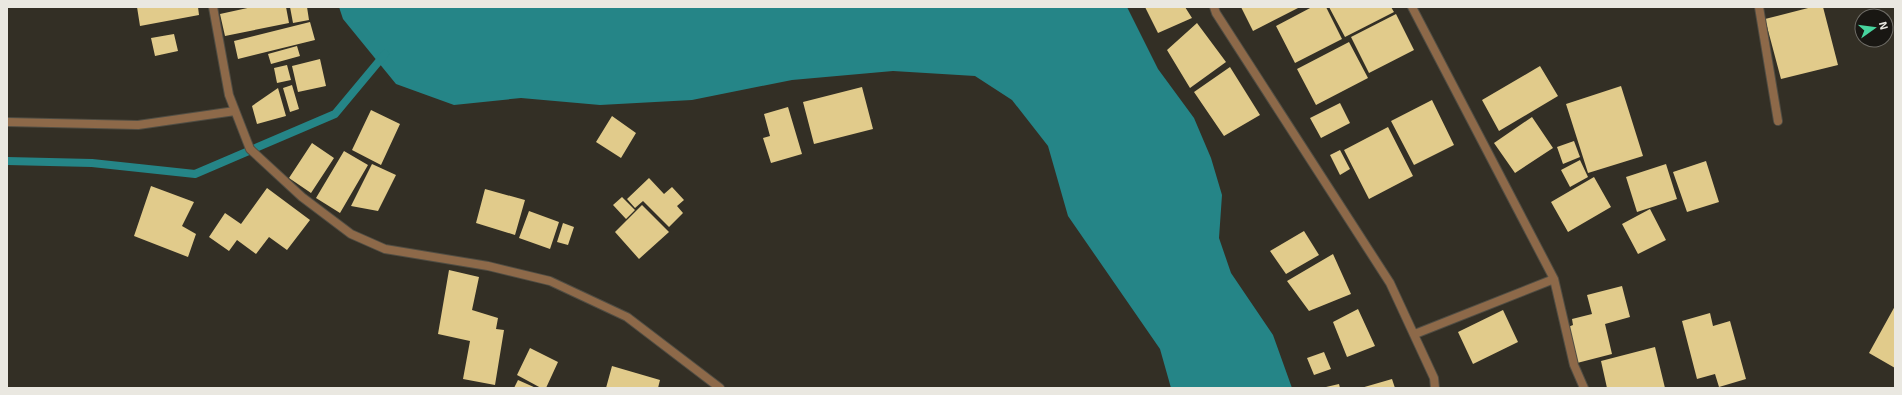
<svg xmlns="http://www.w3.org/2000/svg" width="1902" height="395" viewBox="0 0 1902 395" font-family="'Exo 2',sans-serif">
<rect width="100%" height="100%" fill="#332f25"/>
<!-- water -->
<path fill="#258587" d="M339 7H1127L1158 69 1194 118 1211 158 1222 195 1219 238 1231 273 1273 335 1292 388H1171L1160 349 1068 216 1048 146 1012 100 975 76 893 71 792 80 692 100 600 105 521 98 454 105 396 84 343 19Z"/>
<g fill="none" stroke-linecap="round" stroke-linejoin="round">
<!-- stream -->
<path stroke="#258587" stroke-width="8" d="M7 161 92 163 195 174 335 114 385 54"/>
</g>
<!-- building -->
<path fill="#e1cb8b" d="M137 7H198L199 15 140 26Z
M252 7H286L289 23 225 36 220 14Z
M290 7H307L309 20 293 23Z
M1145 7H1185L1192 18 1158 33Z
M1241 7H1300L1253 31Z
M1312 7H1326L1342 39 1295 63 1276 26Z
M1329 7H1391L1394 12 1345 37Z
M1812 7H1823L1838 65 1781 79 1765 19Z
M1396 14 1414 50 1369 73 1351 37Z
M310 22 315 40 238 59 234 41Z
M1197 23 1226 62 1190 88 1167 50Z
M174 34 178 51 155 56 151 38Z
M1349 42 1368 78 1316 105 1297 69Z
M297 46 300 56 271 64 268 54Z
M320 59 326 86 298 92 292 66Z
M287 65 291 80 277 83 274 68Z
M1540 66 1558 96 1499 131 1482 100Z
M1230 67 1260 115 1224 136 1194 92Z
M292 85 299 109 290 112 283 88Z
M1621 86 1643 156 1588 173 1566 104Z
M862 87 873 129 814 144 803 102Z
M278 88 286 116 257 124 252 106Z
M1432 100 1454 145 1414 165 1391 121Z
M1340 103 1350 123 1321 138 1310 118Z
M788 107 802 154 771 163 763 138 770 136 764 114Z
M371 110 400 124 381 165 352 150Z
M612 116 636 133 621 158 596 142Z
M1532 117 1553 148 1515 173 1494 143Z
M1388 127 1413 176 1369 199 1344 150Z
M1574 141 1580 157 1563 164 1557 147Z
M312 143 334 158 311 193 289 178Z
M1340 150 1350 169 1340 175 1330 155Z
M344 151 368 165 340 213 316 198Z
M1580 160 1588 177 1570 187 1561 170Z
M1706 161 1719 202 1687 212 1673 172Z
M372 164 396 175 378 211 351 206Z
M1666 164 1677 199 1637 212 1626 177Z
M1594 177 1611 207 1568 232 1551 202Z
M649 178 664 194 672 187 684 200 677 206 683 213 669 227 643 201 635 208 627 199Z
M151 186 194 202 182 226 196 234 188 257 134 236Z
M267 188 310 220 287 250 269 237 256 254 237 240 229 251 209 237 225 213 241 224Z
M485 189 525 200 515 235 476 223Z
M622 197 635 210 626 219 613 205Z
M642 205 669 232 639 259 615 232Z
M1650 209 1666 240 1638 254 1622 224Z
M529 211 559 222 550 249 519 238Z
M563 223 574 227 568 245 557 242Z
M1304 231 1319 255 1286 274 1270 251Z
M1333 254 1351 294 1309 311 1287 281Z
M449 270 479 277 472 310 498 318 496 329 504 330 495 385 463 379 470 341 438 334Z
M1622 286 1630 317 1605 324 1612 354 1577 363 1568 327 1573 325 1572 319 1592 314 1587 295Z
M1895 306V368L1869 353Z
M1358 309 1375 346 1347 357 1333 322Z
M1503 310 1518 342 1473 364 1458 332Z
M1710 313 1713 326 1730 321 1746 379 1719 387 1715 374 1697 379 1682 321Z
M1655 347 1665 388H1607L1601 361Z
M530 348 558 362 546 388H541L517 375Z
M1324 352 1331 369 1314 375 1307 358Z
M612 366 660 380 658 388H606Z
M1392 379 1395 388H1361Z
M518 380 536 388H514Z
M1339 384 1340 388H1326V387Z"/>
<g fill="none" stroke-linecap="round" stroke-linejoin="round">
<!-- street casing -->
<g stroke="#504d43" stroke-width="10">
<path id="street" d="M213 7 229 95 250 149 302 197 351 234 385 249 488 266 550 281 627 317 720 388
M1214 7 1216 13 1390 283 1434 378 1435 388
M1412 7 1554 279 1574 365 1584 388
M1759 7 1778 121
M7 122 138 125 235 111
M1415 334 1554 279"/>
</g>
<!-- street -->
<use href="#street" stroke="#8d6949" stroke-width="8"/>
</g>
<!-- border -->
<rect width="1902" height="395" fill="none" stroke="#eae8e1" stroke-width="16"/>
<!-- north arrow -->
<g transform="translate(1874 28) rotate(76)"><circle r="19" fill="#191713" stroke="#6d6b65"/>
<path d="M0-3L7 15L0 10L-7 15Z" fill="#47d49e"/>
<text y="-6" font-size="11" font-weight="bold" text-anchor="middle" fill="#eae8e1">N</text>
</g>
</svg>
